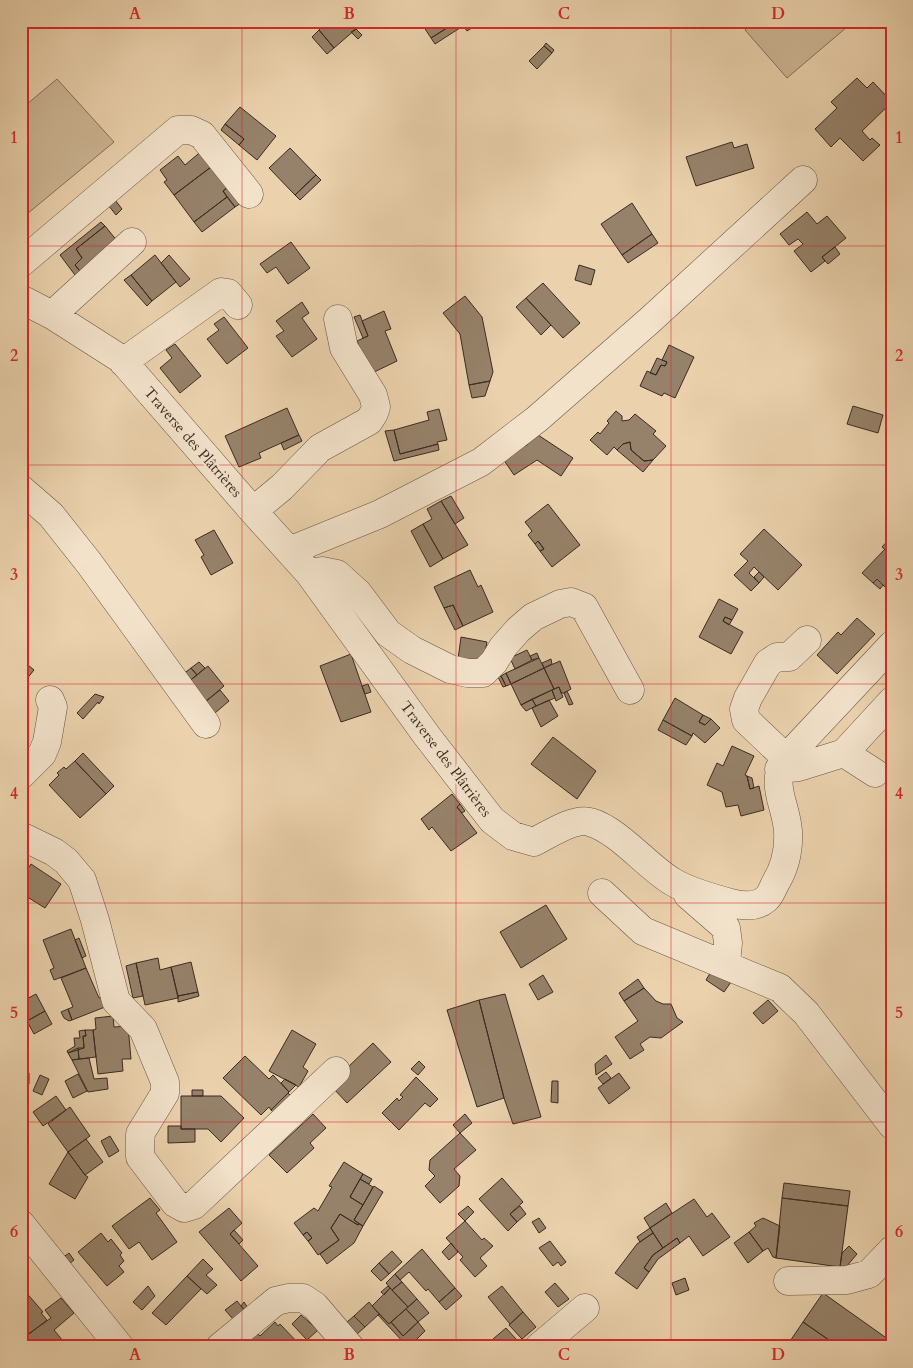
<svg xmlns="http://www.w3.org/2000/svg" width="913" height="1368" viewBox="0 0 913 1368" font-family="Cardo,serif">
<rect width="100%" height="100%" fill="#ebd2ad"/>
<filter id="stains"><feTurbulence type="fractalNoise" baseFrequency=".004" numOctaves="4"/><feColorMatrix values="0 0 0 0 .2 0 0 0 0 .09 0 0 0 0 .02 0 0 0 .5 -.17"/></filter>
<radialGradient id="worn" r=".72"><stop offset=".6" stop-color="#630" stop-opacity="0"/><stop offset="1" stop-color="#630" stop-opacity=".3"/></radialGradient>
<!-- green -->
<path fill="#cdb695" stroke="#84705b" d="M755 21H854L787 78 745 30Z
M57 79 114 142 21 219V109Z"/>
<!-- building -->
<path fill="#96826a" stroke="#3a2b21" d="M327 21H349L356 29 334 48 319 30Z
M420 21H458L431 38Z
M458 21H460L463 26 435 44 431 38Z
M460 21H481V22L467 31Z
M356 29 362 35 358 39 351 32Z
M319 30 334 48 327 54 312 37Z
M546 43 554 50 552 53 544 46Z
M544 46 552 53 537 69 529 61Z
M857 78 867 88 873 82 892 102 862 131 870 140 872 138 880 145 863 161 840 138 831 147 815 129 837 108 831 102Z
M240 107 276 136 257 160 239 145 244 139 225 124Z
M225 124 244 139 239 145 221 130Z
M732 142 734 148 747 144 754 168 696 186 686 157Z
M290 148 316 175 295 195 269 168Z
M204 149 215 164 174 195 164 182 167 180 160 170 178 156 185 165Z
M215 164 231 185 223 191 227 197 194 222 174 195Z
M316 175 321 180 300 200 295 195Z
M231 185 244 201 235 207 223 191Z
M112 196 122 209 116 215 105 201Z
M227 197 235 207 202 232 194 222Z
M632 203 652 234 622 255 601 224Z
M807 212 817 224 827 216 846 238 822 257 825 261 811 272 794 251 803 244 798 239 789 245 780 234Z
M101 222 105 226 76 249 82 258 75 265 83 275 78 279 60 255Z
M105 226 118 242 86 279 75 265 82 258 76 249Z
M652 234 658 243 628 263 622 255Z
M291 242 310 268 288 284 276 267 267 273 260 264Z
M835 247 840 254 828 264 822 257Z
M155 255 176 282 152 301 131 275Z
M169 255 190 279 180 287 161 263Z
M579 265 595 270 591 285 575 280Z
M131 275 152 301 147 306 124 280Z
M543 283 580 323 563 338 526 298Z
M465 296 482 317 493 372 490 381 469 385 460 334 443 313Z
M526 298 551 325 541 335 516 307Z
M302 302 309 313 302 318 317 339 292 357 276 336 284 331 276 321Z
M384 311 391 329 385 331 397 361 370 374 357 341 368 336 362 321Z
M360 315 368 336 363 338 354 317Z
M224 317 248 348 227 364 207 339 219 330 214 324Z
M175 344 201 376 180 393 160 368 172 358 166 350Z
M669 345 694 357 675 398 664 393 662 396 640 386 647 371 656 375 661 365 665 366 667 362 662 360Z
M657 358 667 362 665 366 661 365 656 375 650 373Z
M490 381 485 396 472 398 469 385Z
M853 406 883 415 878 433 847 424Z
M287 408 299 435 259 453 261 458 239 467 225 436Z
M439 409 447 440 437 442 438 444 400 454 394 430 429 420 427 412Z
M616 411 622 416V421L629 420 635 414 656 431 653 434 666 446 653 460 644 461 631 450 630 442 623 444 617 450 614 447 607 455 590 440 598 432 600 434 609 423 607 421Z
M394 430 400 454 438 444 439 450 394 461 385 431Z
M535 433 573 458 561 476 537 460 514 475 501 456 523 441 526 446Z
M299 435 302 441 284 450 281 443Z
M630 442 631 450 644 461 653 460 643 472 617 450 623 444Z
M451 496 464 518 455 524 441 501Z
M441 501 468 545 443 559 423 524 432 519 427 509Z
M548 504 580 545 552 567 540 551 544 549 538 541 535 544 528 535 532 531 525 522Z
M423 524 443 559 430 567 411 531Z
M764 529 802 565 778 590 754 567 749 573 759 583 751 591 734 575 748 561 740 554Z
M214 530 233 563 211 575 201 557 204 555 195 540Z
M892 536V556L882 547Z
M538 541 544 549 540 551 535 544Z
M885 549 892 556V584L887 589 877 579 873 583 862 573Z
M470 570 478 587 481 585 493 612 463 626 453 605 444 608 434 587Z
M759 572 764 577 759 583 754 577Z
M877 579 883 585 880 589 873 583Z
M719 599 738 609 732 620 725 617 723 621 743 632 731 654 699 637Z
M453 605 463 626 455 630 444 608Z
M725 617 732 620 729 625 723 621Z
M857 618 875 634 837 674 817 655 838 632 841 635Z
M461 637 487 642 483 663 458 659Z
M527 650 532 660 515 669 510 658Z
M537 653 539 658 532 660 530 656Z
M351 654 371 712 341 722 320 666Z
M539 658 544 668 511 684 506 673Z
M551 659 552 664 544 668 542 663Z
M21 660 28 665 21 673Z
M560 661 571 689 564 693H561L559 687 554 689 544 668Z
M199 662 205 668 197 675 191 668Z
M28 665 34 670 21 686V673Z
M208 666 224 686 205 702 188 682Z
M191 668 197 675 188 682 182 675Z
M544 668 554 689 521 705 511 684Z
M506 673 511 684 506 686 501 676Z
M501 676 506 686 503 687 498 677Z
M368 684 371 692 365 694 362 686Z
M559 687 563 697 556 701 552 690Z
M220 690 229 701 215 713 205 702Z
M552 690 555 698 536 706 532 699Z
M567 691 573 704 569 705 564 693Z
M95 694 104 697 99 704 98 702 83 719 77 713Z
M675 698 703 715 699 722 705 725 711 719 720 728 705 743 693 733 692 736 663 720Z
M532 699 536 706 526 711 521 705Z
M549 700 558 716 541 727 532 708Z
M703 715 711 719 705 725 699 722Z
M663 720 692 736 686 745 658 730Z
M553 737 596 771 577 799 531 764Z
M732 746 754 756 745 775 747 776 750 789 759 786 764 810 741 816 738 805 726 807 722 792 707 785 717 763 723 766Z
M83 753 114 786 106 794 75 761Z
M75 761 106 794 80 818 49 785 59 775 57 773 64 767 66 769Z
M747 776 752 778 754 788 750 789Z
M452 794 460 804 457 807 477 833 451 851 432 827 429 830 421 819Z
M460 804 465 811 462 813 457 807Z
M31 864 61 884 45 908 29 898 21 909V879Z
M546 905 567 939 521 968 500 932Z
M71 929 86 968 54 980 50 970 54 968 43 940Z
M79 938 86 956 82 958 75 940Z
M158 958 160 970 171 967 178 998 145 1005 136 963Z
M191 962 198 992 178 996 171 967Z
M136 963 143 996 133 998 126 966Z
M86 968 99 998 101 997 105 1007 72 1020 68 1009 73 1007 61 978Z
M712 970 731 982 724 992 706 980Z
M543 975 553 992 538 1000 529 984Z
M638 979 644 988 624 1001 619 993Z
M644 988 656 1001 663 1004H671L677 1018 683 1022 661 1038 650 1037 640 1044 644 1050 630 1059 615 1037 638 1021 624 1001Z
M198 992 199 996 178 1002V996Z
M36 994 45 1011 27 1021 21 1009V1002Z
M505 994 541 1117 513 1124 504 1098 479 1000Z
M479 1000 504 1098 477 1107 447 1010Z
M768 1000 778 1011 763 1024 753 1013Z
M68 1009 72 1020 69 1021 64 1018 61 1012Z
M45 1011 52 1024 34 1034 27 1021Z
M113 1016 114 1027 128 1026 131 1059H122L123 1071 98 1074 93 1030 96 1029 95 1018Z
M85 1030 86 1036H83L84 1048 68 1053 67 1051 75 1046 74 1038H80L79 1031Z
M85 1030H93L96 1057 79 1059 78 1048H84L83 1036H86Z
M292 1030 316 1044 303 1067 308 1071 299 1087 269 1071Z
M373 1043 391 1062 347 1103 334 1089 350 1073 346 1069Z
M78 1048 79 1059 72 1060 68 1053Z
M606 1055 612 1064 596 1075 595 1064Z
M245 1056 269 1079 273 1075 289 1092 271 1110 269 1107 261 1115 223 1078Z
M89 1058 94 1079 107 1078 108 1089 88 1092 72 1060Z
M419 1061 425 1067 418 1075 411 1069Z
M606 1072 611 1078 603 1084 598 1078Z
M21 1073H29V1084H21Z
M619 1073 630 1088 609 1104 598 1088Z
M78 1074 87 1091 73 1098 65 1081Z
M40 1075 49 1079 42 1095 33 1091Z
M416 1077 438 1099 430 1107 425 1103 399 1130 382 1113 397 1098 399 1101 403 1097 400 1095Z
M285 1079 296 1085 289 1092 281 1083Z
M552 1081H558V1103L551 1102Z
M192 1090H203V1096H192Z
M288 1093 295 1100 278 1117 271 1110Z
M56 1096 66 1110 43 1126 33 1112Z
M181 1096H221L244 1118 221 1142 208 1129H181Z
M21 1102 27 1104 21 1119Z
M70 1107 90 1136 68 1152 48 1124Z
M313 1114 326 1128 310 1143 314 1148 287 1173 269 1155Z
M465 1114 472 1123 460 1133 453 1125Z
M168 1126H181V1129H195V1142L168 1143Z
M460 1133 476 1150 454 1169 460 1176 459 1186 440 1203 425 1186 435 1176 429 1170 430 1160Z
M110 1136 119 1151 109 1157 101 1141Z
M86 1139 103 1162 85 1175 68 1152Z
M68 1152 85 1175 88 1177 75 1199 49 1184Z
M344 1162 363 1174 350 1197 363 1205 354 1220 359 1224 358 1225 340 1214 331 1228 339 1240 318 1255 308 1241 312 1238 307 1232 303 1235 294 1223 314 1208 318 1211 332 1187 329 1186Z
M363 1174 372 1179 369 1184 360 1179Z
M502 1178 523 1202 510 1214 517 1222 508 1231 479 1199Z
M360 1179 373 1187 363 1205 350 1197Z
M784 1183 850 1191 848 1206 782 1198Z
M374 1186 383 1192 363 1226 354 1220Z
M150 1198 160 1210 156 1213 177 1242 152 1260 139 1242 129 1249 112 1226Z
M782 1198 848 1206 840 1267 776 1258Z
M694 1199 707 1217 712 1213 730 1237 703 1256 689 1236 680 1243 677 1238 663 1248 650 1228Z
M666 1203 672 1213 650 1228 644 1218Z
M468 1206 474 1212 465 1221 458 1214Z
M520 1206 526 1214 517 1222 510 1214Z
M229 1208 242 1223 230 1234 258 1266 241 1281 199 1232Z
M340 1214 358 1225 359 1224 363 1226 354 1243 327 1264 320 1254 339 1240 331 1228Z
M539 1218 546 1228 539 1233 532 1222Z
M763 1218 780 1226 776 1258 773 1257 768 1248 763 1251 749 1232 756 1226 754 1223Z
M465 1221 482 1240 484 1238 493 1246 480 1258 487 1266 475 1277 460 1260 463 1257 446 1238Z
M650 1228 653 1233 640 1242 637 1237Z
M234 1230 243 1240 239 1244 230 1234Z
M307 1232 312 1238 308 1241 303 1235Z
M749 1232 763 1251 748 1263 734 1243Z
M101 1233 108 1242 111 1239 122 1253 120 1255 124 1261 119 1266 124 1272 107 1286 78 1252Z
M653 1233 663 1248 653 1255 644 1268 649 1272 637 1289 615 1273 637 1244Z
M677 1238 680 1243 658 1259 649 1272 644 1268 653 1255Z
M550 1241 566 1262 561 1266 558 1262 553 1266 539 1248Z
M451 1243 458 1252 449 1260 442 1252Z
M849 1246 857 1254 846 1267H840L842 1253Z
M422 1249 455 1288 439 1302 428 1289 426 1291 409 1272 400 1280 395 1274Z
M392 1251 402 1262 389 1274 379 1263Z
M69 1253 74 1260 68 1265 62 1258Z
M203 1259 213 1269 206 1275 217 1285 207 1294 187 1276Z
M379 1263 389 1274 381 1281 371 1271Z
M395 1274 402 1282 392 1290 386 1283Z
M187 1276 201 1289 166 1325 152 1313Z
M685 1278 689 1290 676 1295 672 1283Z
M402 1282 417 1299 408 1307 392 1290Z
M555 1283 569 1299 558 1307 545 1292Z
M148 1286 155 1296 142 1310 133 1302Z
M388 1286 390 1288 384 1295 381 1292Z
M502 1286 523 1312 510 1324 488 1297Z
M390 1288 408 1307 389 1324 372 1306Z
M455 1288 462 1296 446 1310 439 1302Z
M24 1290 43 1312 41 1313 47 1320 24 1338 22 1335 24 1327 21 1324V1293Z
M823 1293 892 1342V1347H839L803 1322Z
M61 1298 74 1313 54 1330 68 1347H21V1339L51 1318 45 1310Z
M417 1299 429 1313 418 1322 406 1309Z
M237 1301 245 1311 233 1319 225 1310Z
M244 1302 248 1308 245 1311 241 1306Z
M369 1302 379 1314 365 1327 354 1316Z
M406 1309 418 1322 403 1336 391 1322Z
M523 1312 536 1327 522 1339 509 1325Z
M379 1314 389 1324 391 1322 403 1336 418 1322 425 1331 417 1339 424 1347H406L404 1345 405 1344 378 1315Z
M301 1315 318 1330 307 1340 292 1324Z
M354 1316 365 1327 357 1334 347 1322Z
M275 1322 278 1326 280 1324 298 1343 294 1347H246L243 1344 256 1332 260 1336Z
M803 1322 839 1347H786Z
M506 1328 516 1339 508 1347H499L493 1339Z"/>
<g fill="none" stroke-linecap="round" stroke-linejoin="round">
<!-- minor casing -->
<g stroke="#654" stroke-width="29">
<path id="minor" d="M21 263 178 130H191L202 135 249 194
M21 299 52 315 121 359 253 511 309 573 427 736 492 820 513 836 534 842C548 835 575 817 590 822 620 831 647 867 673 882 690 892 712 898 731 903 743 906 756 908 766 899 771 895 773 887 776 882 785 867 789 849 788 831 786 803 769 785 786 758L892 645
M52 315 132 242
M123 362 221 292 228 293 238 305
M21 489 51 515 89 563 206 724
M253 511 282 487 320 448 369 421 374 413 376 407 373 395 344 348 338 319
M289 551 380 514 481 462 537 419 649 321 803 180
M309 573 322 571 337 574 358 593 388 633 412 650 450 669 467 673H483L494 662 503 647 518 630 533 617 560 604 571 602 584 607 630 690
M844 753 875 773
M786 758 746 720 744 709 748 698 768 663 777 657H789L807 640
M779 769 799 767 844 753 892 701
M21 775 42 754 47 742 53 707 50 700
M21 836 54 852 66 861 82 880 95 920 116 1001 143 1029 165 1082V1093L140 1134V1157L175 1203 184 1208 194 1205 336 1071
M602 893 643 931 780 988 806 1013 892 1125
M688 895 726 928 728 943 726 964
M21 1224 120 1347
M788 1281 847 1280 869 1274 892 1250
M220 1347 276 1301 289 1298H303L315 1306 350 1347
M539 1347 585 1308"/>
</g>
<!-- minor -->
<use href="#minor" stroke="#f2e2ca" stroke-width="28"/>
</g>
<!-- grid -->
<path fill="none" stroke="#d62828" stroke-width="1" stroke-opacity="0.55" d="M242 21V1347M456 21V1347M671 21V1347M21 246H892M21 465H892M21 684H892M21 903H892M21 1122H892"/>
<g text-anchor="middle" stroke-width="4" stroke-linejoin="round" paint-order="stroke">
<!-- street labels -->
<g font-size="15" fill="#3a2b21" stroke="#f2e2ca">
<text transform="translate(193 442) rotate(49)" y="5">Traverse des Plâtrières</text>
<text transform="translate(446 759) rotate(53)" y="5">Traverse des Plâtrières</text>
</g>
</g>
<!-- margin -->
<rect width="913" height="1368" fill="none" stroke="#ebd2ad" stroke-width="55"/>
<rect x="28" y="28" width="858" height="1312" fill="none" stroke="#d62828" stroke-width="2"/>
<g font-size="16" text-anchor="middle" font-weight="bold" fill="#d62828">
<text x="135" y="19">A</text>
<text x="349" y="19">B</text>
<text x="564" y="19">C</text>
<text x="778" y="19">D</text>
<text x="14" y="143">1</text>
<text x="899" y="143">1</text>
<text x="14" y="361">2</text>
<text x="899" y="361">2</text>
<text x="14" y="580">3</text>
<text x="899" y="580">3</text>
<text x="14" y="799">4</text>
<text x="899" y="799">4</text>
<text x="14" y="1018">5</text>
<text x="899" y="1018">5</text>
<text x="14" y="1237">6</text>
<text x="899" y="1237">6</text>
<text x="135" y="1360">A</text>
<text x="349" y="1360">B</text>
<text x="564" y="1360">C</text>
<text x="778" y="1360">D</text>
</g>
<rect width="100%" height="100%" filter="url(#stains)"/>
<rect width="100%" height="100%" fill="url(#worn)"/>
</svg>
